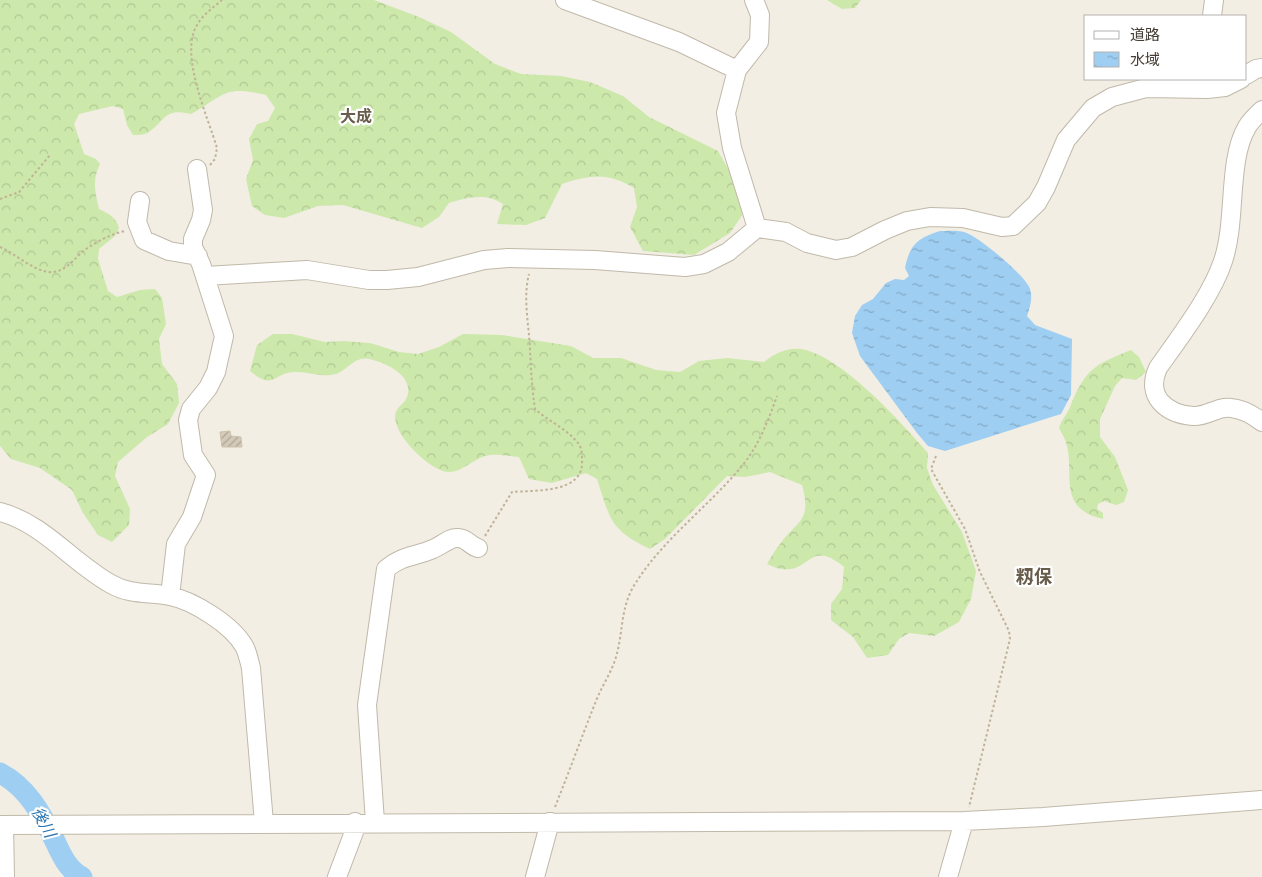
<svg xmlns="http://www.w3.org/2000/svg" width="1262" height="877" viewBox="0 0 1262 877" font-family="'Fira Sans','Noto Sans JP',sans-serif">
<defs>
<pattern id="forest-crowns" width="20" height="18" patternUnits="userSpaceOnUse" patternTransform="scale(1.25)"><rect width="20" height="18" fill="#cce8ab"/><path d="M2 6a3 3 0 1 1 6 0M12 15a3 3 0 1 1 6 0" fill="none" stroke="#b1c894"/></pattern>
<pattern id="water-ripples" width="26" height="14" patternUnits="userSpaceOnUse" patternTransform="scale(1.25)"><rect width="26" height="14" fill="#9ecef2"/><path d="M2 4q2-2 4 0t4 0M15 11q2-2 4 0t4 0" fill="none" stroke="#83a9c5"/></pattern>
<pattern id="building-hatch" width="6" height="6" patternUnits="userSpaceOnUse" patternTransform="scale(1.25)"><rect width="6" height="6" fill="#d4cab9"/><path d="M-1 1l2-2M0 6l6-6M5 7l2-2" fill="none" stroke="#aea597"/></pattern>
</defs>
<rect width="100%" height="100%" fill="#f2eee4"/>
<!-- forest -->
<path fill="url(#forest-crowns)" d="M0 0H374L419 17 451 32 495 64 521 74 561 76 590 82 623 96 649 117 718 151 730 172 743 214 730 233 694 255 643 251 630 227 637 207 634 188C607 172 591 175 562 184L545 218 526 225 497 224 503 204C486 193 468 197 449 203L439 217 422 228 343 205 318 206 284 218 265 215 252 206 246 179 253 160 249 139 257 124 268 121 275 108 266 95C224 85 226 94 191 114 164 108 167 119 149 132 145 135 138 135 133 135L127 125 123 109 113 106 79 114 74 124 84 154 96 159 100 164C92 180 95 192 99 209 109 214 116 217 119 228L115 236 99 249 98 259 108 291 117 297 140 290 155 289 162 298 166 324 159 339 162 364 177 384 179 403 168 424 147 437 118 462 115 476 130 509 129 525 112 542 98 535 83 513 72 490 40 468 11 459 0 446Z
M827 0H861L855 8 842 9Z
M273 334H292L325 342 342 341 370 343 399 352 418 354 439 347 463 334 502 335 571 346 593 358H621L656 370 680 372 699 361 727 358 764 362C776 353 789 346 806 350 846 361 901 422 928 453L927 468 933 485 962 532 976 571 971 599 959 622 934 636 909 633 899 639 888 655 867 658 853 637 831 620V604L842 589 844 567C810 538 810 573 782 569 778 569 772 566 767 564 771 557 775 550 780 544 798 520 812 521 802 485L770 472 745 477 727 476 665 539 650 549C610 530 610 519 597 479L586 473 552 483 529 479 519 457C508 456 496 453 485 456 471 460 459 476 443 471 425 465 395 436 395 416 396 406 404 405 407 397 415 376 385 362 369 359 354 356 347 371 336 374 322 378 307 371 294 372 273 373 274 391 250 371L257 345Z
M1131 350 1139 357 1146 372 1136 380 1122 378 1115 386 1100 419V437L1115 457 1128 490 1124 502 1116 505 1104 501 1098 504 1097 509 1103 513V519C1097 517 1090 516 1085 512 1062 498 1073 468 1067 446 1066 440 1062 434 1059 428 1061 420 1067 415 1070 407 1085 370 1093 365 1131 350Z"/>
<!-- water -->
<path fill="url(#water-ripples)" d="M940 231C947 231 957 230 964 232 977 235 1026 276 1030 289 1033 298 1030 307 1027 316L1035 325 1072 339 1071 395 1061 414 945 451 928 446 917 433 860 356 852 333 855 316 862 305 873 299 886 283 895 279 904 280 909 276 905 268C910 244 918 238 940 231Z"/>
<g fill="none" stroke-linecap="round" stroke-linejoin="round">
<!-- river -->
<path stroke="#9ecef2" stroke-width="21" d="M0 773C27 787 41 813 54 839 61 854 67 869 82 877"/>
</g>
<!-- building -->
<path fill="url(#building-hatch)" stroke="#cfc2ac" d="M230 431 231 436 241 437 242 447H222L220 432Z"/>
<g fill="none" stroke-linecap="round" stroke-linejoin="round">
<!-- minor casing -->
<g stroke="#c1b9a9" stroke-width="20">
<path id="minor" d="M565 0 679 42 737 70
M754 0 760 15 759 42 737 70 726 113 732 148 757 228
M1212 16 1214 0
M1246 75 1256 69 1262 68
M1262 110C1257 115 1251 120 1247 127 1227 161 1237 220 1223 261 1212 295 1179 338 1158 368 1145 396 1166 414 1193 416 1207 417 1217 406 1231 408 1242 409 1253 415 1262 422
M140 201 137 222 144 240 169 251 198 256
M205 276 307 270 369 280H387L418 277 484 260 508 258 595 260 685 267 704 264 728 252 757 228 786 232 807 243 836 250 852 247 885 230 907 221 930 217 963 218 1002 227 1013 226 1037 203 1046 187 1066 140 1093 108 1112 97 1146 88 1207 89 1225 87 1241 79
M0 512C43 523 73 563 111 584 130 595 149 592 170 596 194 601 232 625 244 646 248 653 249 661 251 668L264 823
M170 596 176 544 192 517 206 475 193 455 188 420 191 409 208 388 216 372 224 336 201 264 193 247V239L201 220 203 210 197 169
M375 822 367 705 386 569C402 555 415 557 433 549 441 546 450 537 458 538 467 538 470 546 478 548
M0 825 964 821 1043 817 1262 800
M4 825 5 877
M337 877 354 832 355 822
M535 877 550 822
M948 877 964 821"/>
</g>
<!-- path -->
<path stroke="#c0b297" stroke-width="2" stroke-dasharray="2.5 2.5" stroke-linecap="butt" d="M210 165 215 159 217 148C208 117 179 55 197 25 203 14 213 8 222 0
M0 199 19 192 50 155
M0 247C16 254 31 269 48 272 65 274 74 258 86 249 98 241 111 234 125 231
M936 456 931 469 965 529 980 572 1009 631 1010 639 969 807
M485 536 512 492C533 490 584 494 582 461 582 455 582 448 578 443 567 429 548 421 535 409 531 384 531 360 529 335 527 315 524 293 529 274
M555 807C569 772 582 736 596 701 601 688 609 676 614 663 624 636 619 609 635 584 663 539 708 507 742 466 759 445 768 421 777 396"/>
<!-- minor -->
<use href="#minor" stroke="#fff" stroke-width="18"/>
</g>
<g text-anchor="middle" stroke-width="4.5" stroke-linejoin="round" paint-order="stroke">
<!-- neighbourhood labels -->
<g font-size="16" font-weight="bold" fill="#685c4b" stroke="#fff">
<text x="356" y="122">大成</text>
</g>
<!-- water labels -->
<g font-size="16" font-style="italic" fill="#2b77b3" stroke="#fff">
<text transform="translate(44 822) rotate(62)" y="6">後川</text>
</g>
<!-- quarter labels -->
<g font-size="18" font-weight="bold" fill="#685c4b" stroke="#fff">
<text x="1034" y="583">籾保</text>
</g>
</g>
<!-- legend -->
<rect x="1084" y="15" width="162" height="65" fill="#ffffff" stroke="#b5b2ae"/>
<rect x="1094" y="31" width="25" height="8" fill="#ffffff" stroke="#b5b2ae"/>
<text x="1130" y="40" font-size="15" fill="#453e34">道路</text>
<rect x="1094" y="52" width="25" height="15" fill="url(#water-ripples)" stroke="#b5b2ae"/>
<text x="1130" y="65" font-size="15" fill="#453e34">水域</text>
</svg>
